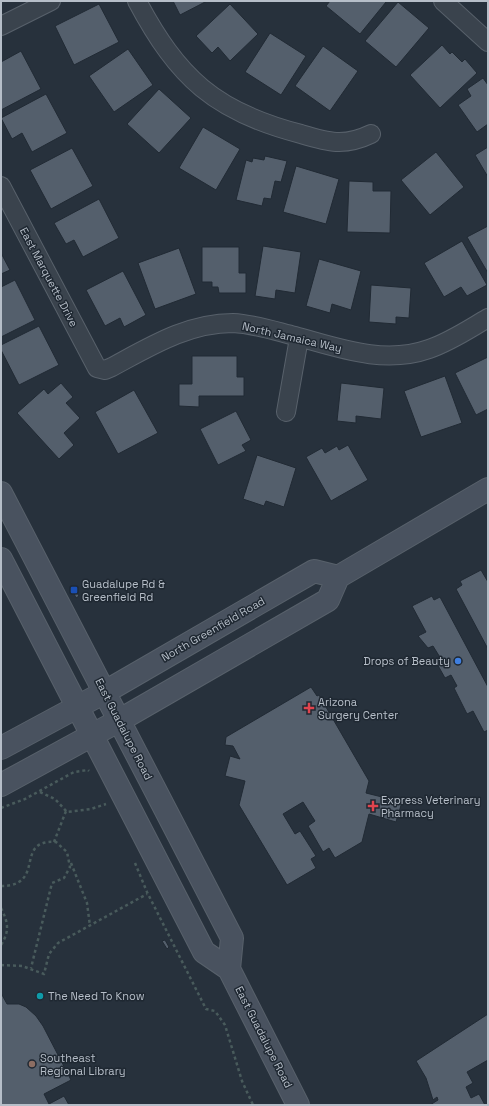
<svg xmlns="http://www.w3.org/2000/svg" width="489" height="1106" viewBox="0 0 489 1106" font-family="'Space Grotesk',sans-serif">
<rect width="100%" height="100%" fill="#27313c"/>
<!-- building -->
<path fill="#545f6c" stroke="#212a34" d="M173 1H207L180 15Z
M330 1H385L386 2 360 34 326 6Z
M398 2 429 28 396 67 365 41Z
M99 4 119 42 74 65 55 26Z
M230 4 258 34 230 61 218 47 212 53 196 36Z
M270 33 306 56 281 95 245 72Z
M442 45 450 54 452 52 462 62 465 59 477 73 440 108 410 75Z
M323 46 358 71 330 111 295 86Z
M128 49 153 85 114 112 89 76Z
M21 51 41 89 1 110V62Z
M483 78 488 85V124L477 132 458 105 471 96 467 89Z
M159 89 191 118 159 153 127 124Z
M46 94 67 133 32 152 22 133 12 139 1 118Z
M203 127 240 149 216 190 179 168Z
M488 147V177L475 155Z
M72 148 93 186 51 209 30 170Z
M436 152 464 187 430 215 401 180Z
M265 156 287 161 281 182 275 181 271 199 264 198 262 206 236 200 246 160 252 162 253 158 264 160Z
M296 166 339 179 326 224 283 212Z
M349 181 373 182V191H391L390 233 347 232Z
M99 199 119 238 83 257 74 240 66 244 54 223Z
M488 226V273L467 237Z
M462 241 487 285 467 296 461 287 444 297 424 263Z
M263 246 301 252 295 293 276 290 275 299 255 296Z
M202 247H239V273H246V293H219L218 287H212V282H202Z
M179 248 196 294 155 309 138 263Z
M1 253 10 270 1 274Z
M319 259 361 271 351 310 332 304 330 313 306 306Z
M123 271 146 315 124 327 120 318 105 326 86 290Z
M15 280 35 320 1 337V287Z
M371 285 411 288 409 318 396 317V324L369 322Z
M39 326 59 365 19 385 1 350V345Z
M192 356H237V377H244V396H199V407L179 406V384H192Z
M488 357V409L476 415 455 373Z
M445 376 462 423 421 437 404 391Z
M61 383 73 397 66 403 80 418 64 433 74 445 59 459 17 413 44 389 48 394Z
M341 383 384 388 381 419 356 416V423L337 421Z
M134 390 158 433 118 454 95 412Z
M236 411 251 440 242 445 246 451 218 465 200 429Z
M348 445 368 480 331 501 306 457 322 448 325 453 337 446 339 450Z
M257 455 296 468 284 507 266 501 264 506 243 499Z
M481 570 488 582V649L456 589 462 585 460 581Z
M74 588 79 596 76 598 72 589Z
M432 596 434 600 440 597 488 687V730L484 732 473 711 467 714 454 688 457 686 451 675 445 678 436 662 441 659 433 646 428 648 418 636 426 632 412 606Z
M311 687 317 696 319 695 369 781 366 793 402 802 396 822 369 814 362 842 335 858 329 848 323 852 308 826 315 821 303 802 283 814 295 834 300 831 316 856 311 859 316 868 287 885 239 805 245 781 225 776 230 756 240 759 233 746 225 745 226 737Z
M165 940 169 947 167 949 162 941Z
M1 993 7 1004H19L26 1007 36 1016 43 1026 71 1080 44 1094 49 1104 64 1096 69 1105H1Z
M488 1014V1060L467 1072 473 1083 466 1087 471 1098 479 1094 485 1105 488 1103V1105H430L438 1100 437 1097 433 1100 426 1078 416 1061Z"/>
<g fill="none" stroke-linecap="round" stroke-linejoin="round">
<!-- street casing -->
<g stroke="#58616b" stroke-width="20">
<path id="street" d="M137 1C178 78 215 112 301 134 328 142 344 147 371 134
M443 1 488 42
M1 26 51 1
M1 186 97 368 105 370 112 367C151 346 188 323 233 323 254 324 275 331 295 336 339 348 384 365 429 349 450 342 469 329 488 318
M286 412 299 338"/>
</g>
<!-- secondary casing -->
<g stroke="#58616b" stroke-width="24">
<path id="secondary" d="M1 493 232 938 229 969
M1 559 204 952 229 969 298 1105
M1 748 105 692 314 571 338 577
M1 785 120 720 328 600 338 577 488 489"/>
</g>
<!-- path -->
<path stroke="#495b5c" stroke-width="2.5" stroke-dasharray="3 3" stroke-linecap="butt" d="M40 792 55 799 67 812 91 809 106 804
M1 808 25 799 74 772 88 770 89 771
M54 842 66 811
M71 863 87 903 90 926
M135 863 147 892 206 1009 215 1011 225 1025 242 1081 253 1105
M1 886C47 886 13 839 56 842L67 852 70 867 64 878 52 883 31 968
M1 908C8 922 10 931 1 945
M1 965 22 966 44 974 49 954 58 943 147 894"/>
<!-- street -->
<use href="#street" stroke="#3a434d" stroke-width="18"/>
<!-- secondary -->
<use href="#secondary" stroke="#49525f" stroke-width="22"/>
</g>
<!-- markers -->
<rect fill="#1a4fb4" stroke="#1f2832" stroke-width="1.5" x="70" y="586" width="8" height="8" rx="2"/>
<circle fill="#3f7fe0" stroke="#1f2832" stroke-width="1.5" cx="458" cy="661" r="4"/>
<g fill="#e0444e" stroke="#1f2832" stroke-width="1.5">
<path d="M307 702h4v4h4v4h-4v4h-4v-4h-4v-4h4z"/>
<path d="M371 800h4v4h4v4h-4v4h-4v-4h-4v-4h4z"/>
</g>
<circle fill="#0f9aa8" stroke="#1f2832" stroke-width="1.5" cx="40" cy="996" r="4"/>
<circle fill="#8d6e63" stroke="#1f2832" stroke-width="1.5" cx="32" cy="1064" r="4"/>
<g text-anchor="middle" stroke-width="3" stroke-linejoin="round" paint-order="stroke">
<!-- street labels -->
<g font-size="11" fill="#b6bec8" stroke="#1f2832">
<text transform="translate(49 277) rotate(62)" y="4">East Marquette Drive</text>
<text transform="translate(292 337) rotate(13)" y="4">North Jamaica Way</text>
<text transform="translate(213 629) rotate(-30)" y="4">North Greenfield Road</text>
<text transform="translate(124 729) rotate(63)" y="4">East Guadalupe Road</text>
<text transform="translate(264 1037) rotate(63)" y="4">East Guadalupe Road</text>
</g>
<!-- poi labels -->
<g font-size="11" fill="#b6bec8" stroke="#1f2832" text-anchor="start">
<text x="82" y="588">Guadalupe Rd &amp;<tspan x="82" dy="13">Greenfield Rd</tspan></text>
<text x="450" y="665" text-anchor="end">Drops of Beauty</text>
<text x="318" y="706">Arizona<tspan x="318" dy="13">Surgery Center</tspan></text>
<text x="381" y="804">Express Veterinary<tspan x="381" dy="13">Pharmacy</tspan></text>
<text x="48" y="1000">The Need To Know</text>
<text x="40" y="1062">Southeast<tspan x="40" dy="13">Regional Library</tspan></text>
</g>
</g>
<!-- border -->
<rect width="489" height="1106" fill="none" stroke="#b6bec8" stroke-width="4"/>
</svg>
